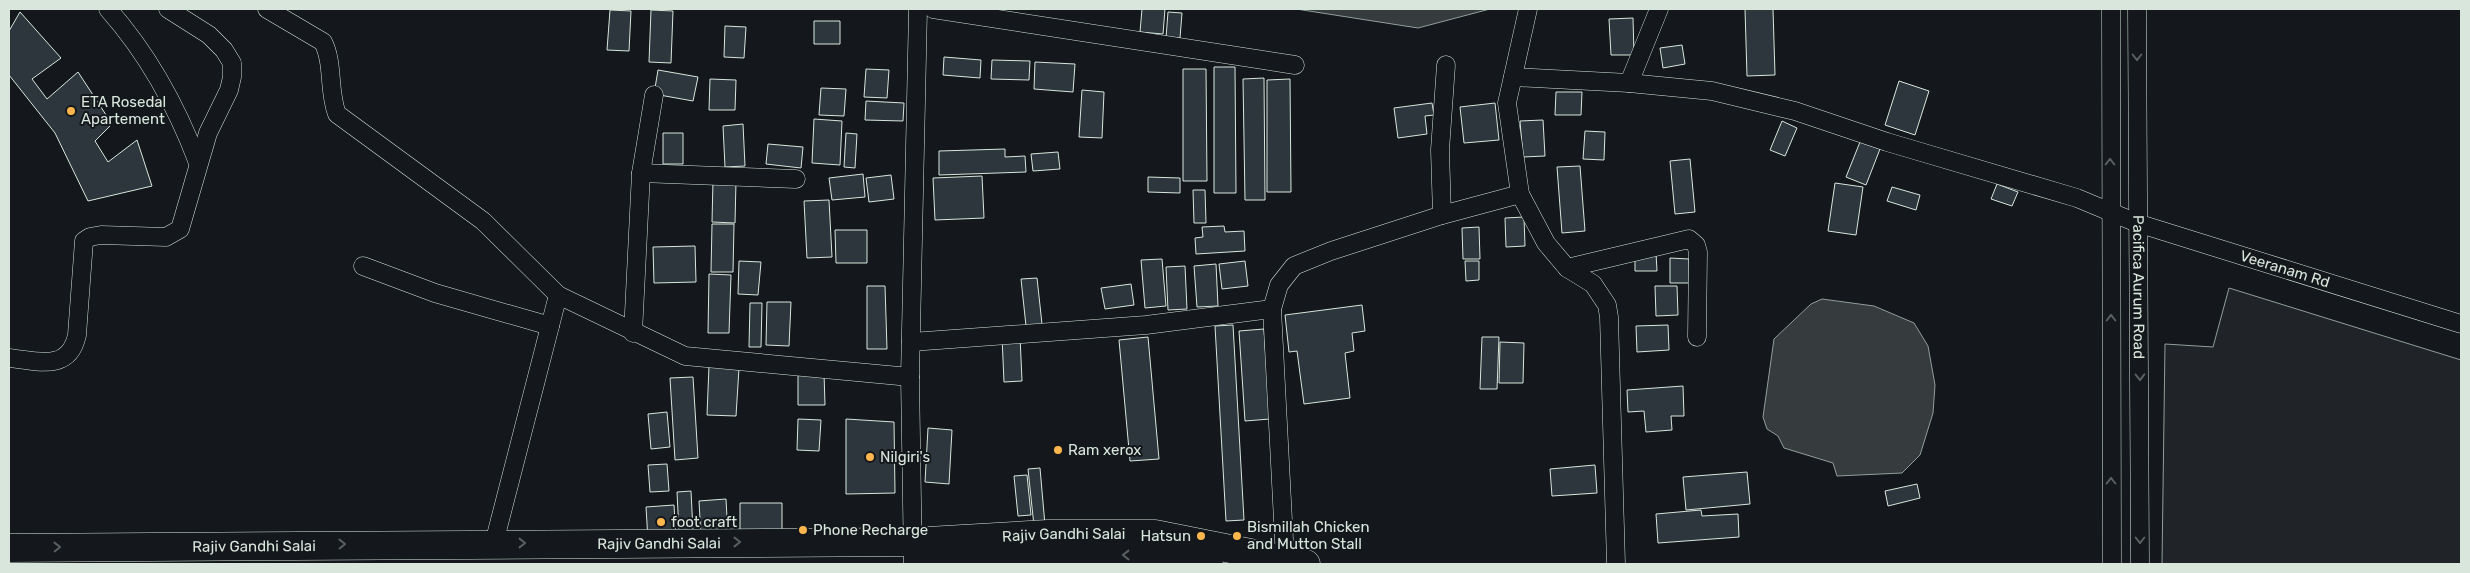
<svg xmlns="http://www.w3.org/2000/svg" width="2470" height="573" viewBox="0 0 2470 573" font-family="Rubik,sans-serif">
<rect width="100%" height="100%" fill="#14181c"/>
<!-- green -->
<path fill="#202428" stroke="#939e99" d="M2229 288 2461 360V564H2162L2165 344 2213 347Z"/>
<!-- water -->
<path fill="#363b3e" stroke="#939e99" d="M1296 9H1490L1418 28Z
M1822 299 1874 306 1914 323 1928 346 1935 385 1933 413 1920 455 1902 473 1837 476 1833 463 1784 448 1778 436 1767 429 1763 417 1774 339 1811 304Z"/>
<!-- building -->
<path fill="#2c363c" stroke="#d8e6dc" d="M1142 9H1165L1163 34 1140 32Z
M1745 9H1773L1775 75 1747 76Z
M610 10 631 11 629 51 607 50Z
M651 10 673 11 671 63 649 62Z
M20 12 61 58 32 79 47 99 78 72 112 124 95 141 108 162 137 140 152 186 88 201 55 133 9 75V31Z
M1168 12 1182 13 1180 38H1166Z
M1633 18 1634 55H1611L1609 19Z
M814 21H840V44H814Z
M725 26 746 27 744 58 724 57Z
M1682 45 1685 64 1663 68 1660 48Z
M944 57 981 60 980 78 943 75Z
M992 60 1030 61 1029 80 991 79Z
M1035 62 1075 64 1073 92 1034 89Z
M1214 67H1235L1236 193H1214Z
M866 69 889 70 887 98 864 97Z
M1183 69H1206L1207 181H1183Z
M658 70 698 77 693 101 654 94Z
M1264 78 1265 200H1245L1243 79Z
M710 79 736 80 735 110H709Z
M1290 79 1291 192H1267V80Z
M1899 81 1929 91 1915 135 1885 125Z
M821 88 846 89 844 116 819 115Z
M1082 90 1104 92 1102 138 1079 137Z
M1556 92H1582L1581 115H1555Z
M866 101 904 103 903 121 865 120Z
M1432 103 1434 115 1425 116 1427 134 1398 138 1394 108Z
M1495 103 1499 140 1464 143 1460 107Z
M814 119 842 121 840 165 812 163Z
M1543 120 1545 156 1523 157 1520 121Z
M1782 121 1797 128 1785 156 1770 150Z
M743 124 745 166 725 167 723 126Z
M1585 131 1605 132 1604 160 1583 159Z
M663 133H683V164H663Z
M846 133 857 134 855 168 844 167Z
M1860 142 1880 149 1866 185 1846 177Z
M768 144 803 147 801 168 766 164Z
M1005 149V157L1025 156 1026 172 939 175V151Z
M1058 152 1060 169 1033 171 1031 154Z
M1690 159 1695 212 1675 214 1670 161Z
M1580 166 1585 231 1562 233 1557 167Z
M863 174 865 197 832 200 829 178Z
M891 175 894 199 869 202 866 178Z
M982 176 984 218 935 220 933 178Z
M1148 177 1180 178V193L1148 192Z
M713 180 736 181 735 223 712 222Z
M1835 183 1863 187 1856 235 1828 231Z
M1997 184 2018 192 2012 206 1991 199Z
M1892 187 1920 195 1916 210 1887 201Z
M1193 190H1205L1206 223H1194Z
M829 200 832 257 807 258 804 201Z
M1524 217 1525 246 1506 247 1505 218Z
M712 224H734L733 272H711Z
M1224 226 1225 232 1244 231 1245 251 1196 254 1195 238 1203 237 1202 227Z
M1479 227 1480 259H1463L1462 228Z
M835 230H867V263H836Z
M695 246 696 282 654 283 653 247Z
M1635 253H1656L1657 271H1635Z
M1670 258 1689 259V283H1670Z
M1162 259 1166 306 1145 308 1141 260Z
M739 261 761 262 758 295 738 294Z
M1245 261 1248 286 1222 289 1219 264Z
M1465 261H1479V280L1466 281Z
M1216 264 1218 306 1197 307 1194 266Z
M1185 266 1187 309 1168 310 1166 267Z
M709 274 731 275 729 333H708Z
M1037 278 1042 324 1026 326 1021 279Z
M1131 284 1134 305 1105 309 1101 288Z
M867 286H885L887 349H867Z
M1655 286H1677L1678 315 1656 316Z
M767 302H791L789 346 766 345Z
M750 303H762L761 347H749Z
M1362 305 1365 331 1352 333 1354 351 1345 353 1350 398 1304 404 1297 351 1289 352 1285 315Z
M1233 325 1244 520 1226 521 1215 326Z
M1668 325 1669 350 1637 352 1636 326Z
M1264 329 1270 419 1245 421 1239 331Z
M1020 336 1022 381 1004 382 1002 337Z
M1148 337 1159 459 1130 461 1119 340Z
M1482 337H1499L1497 389H1480Z
M1500 342 1524 343 1523 383H1499Z
M709 366 739 368 736 416 707 415Z
M798 373H824L825 405H798Z
M693 377 698 458 675 460 670 378Z
M1683 386 1684 416H1671L1672 430 1646 432 1644 411 1628 412 1627 390Z
M667 412 670 447 651 449 648 414Z
M798 419 821 420 819 451 797 450Z
M846 419 894 422 895 493 846 494Z
M928 428 952 430 949 484 925 482Z
M667 464 669 491 650 492 648 465Z
M1595 465 1597 493 1552 496 1550 469Z
M1040 468 1045 525 1034 526 1028 469Z
M1747 472 1750 504 1686 510 1683 477Z
M1027 475 1031 515 1018 516 1014 476Z
M1917 484 1920 498 1888 506 1885 491Z
M691 491 693 531 679 532 677 492Z
M726 499 728 536 701 537 699 501Z
M740 503H782V533H740Z
M674 505 676 538 648 540 646 507Z
M1701 510 1702 516 1738 514 1739 537 1658 543 1656 514Z"/>
<g fill="none" stroke-linecap="round" stroke-linejoin="round">
<!-- minor casing -->
<g stroke="#d8e6dc" stroke-width="19">
<g id="minor">
<path d="M108 9C148 54 177 107 198 163"/>
<path d="M267 9 323 42C334 63 328 91 337 114L483 221 558 295"/>
<path d="M933 9 1295 65"/>
<path d="M1528 9 1507 103 1520 194 1546 243 1567 268 1593 284 1607 305 1609 317 1616 564"/>
<path d="M2111 9 2112 564"/>
<path id="s1" d="M2137 9 2140 564"/>
<path id="s2" d="M1513 77 1629 83 1712 91 1795 111 1887 142 2077 198 2137 223 2461 324"/>
<path d="M1629 83 1659 9"/>
<path d="M641 173 796 179"/>
<path d="M1442 215 1440 150 1446 65"/>
<path d="M363 266 435 293 550 326"/>
<path d="M1567 268 1689 239 1696 245 1698 252 1697 337"/>
<path d="M633 333 641 173 654 95"/>
<path d="M911 342 1146 325 1272 309"/>
<path d="M9 358C38 361 69 372 77 335L84 241 90 237 101 235 166 237 180 229 208 133 229 90 232 77V63L224 50 209 35 168 9"/>
<path d="M494 543 558 295 685 356 910 377"/>
<path d="M1285 559 1272 309 1279 285 1294 266 1331 251 1442 215 1520 194"/>
<path d="M913 564 910 377 918 9"/>
</g>
</g>
<!-- primary casing -->
<g stroke="#d8e6dc" stroke-width="29">
<g id="primary">
<path id="s3" d="M9 548 911 542 1048 534H1155L1306 564"/>
<path d="M932 564 1042 555 1151 556 1209 564"/>
</g>
</g>
<!-- minor -->
<use href="#minor" stroke="#14181c" stroke-width="18"/>
<!-- primary -->
<use href="#primary" stroke="#14181c" stroke-width="28"/>
</g>
<!-- one-way arrows -->
<defs><path id="oneway-chevron" d="M-2-3.5L2.5 0L-2 3.5" fill="none" stroke-width="1.6" stroke-linecap="round" stroke-linejoin="round" transform="scale(1.25)"/></defs>
<g stroke="#59605f">
<use href="#oneway-chevron" transform="translate(2137 57) rotate(90)"/>
<use href="#oneway-chevron" transform="translate(2110 162) rotate(-90)"/>
<use href="#oneway-chevron" transform="translate(2111 318) rotate(-90)"/>
<use href="#oneway-chevron" transform="translate(2140 377) rotate(89)"/>
<use href="#oneway-chevron" transform="translate(2111 481) rotate(-90)"/>
<use href="#oneway-chevron" transform="translate(2140 540) rotate(90)"/>
<use href="#oneway-chevron" transform="translate(737 542)"/>
<use href="#oneway-chevron" transform="translate(522 543)"/>
<use href="#oneway-chevron" transform="translate(342 544) rotate(-1)"/>
<use href="#oneway-chevron" transform="translate(57 547) rotate(-1)"/>
<use href="#oneway-chevron" transform="translate(1126 555) rotate(-180)"/>
</g>
<!-- markers -->
<g fill="#ffb74d" stroke="#14181c" stroke-width="2">
<circle cx="71" cy="111" r="5"/>
<circle cx="1058" cy="450" r="5"/>
<circle cx="870" cy="457" r="5"/>
<circle cx="661" cy="522" r="5"/>
<circle cx="803" cy="530" r="5"/>
<circle cx="1201" cy="536" r="5"/>
<circle cx="1237" cy="536" r="5"/>
</g>
<g text-anchor="middle" stroke-width="4" stroke-linejoin="round" paint-order="stroke">
<!-- poi labels -->
<g font-size="15" fill="#d8e6dc" stroke="#14181c" text-anchor="start">
<text x="81" y="107">ETA Rosedal<tspan x="81" dy="17">Apartement</tspan></text>
<text x="1068" y="455">Ram xerox</text>
<text x="880" y="462">Nilgiri's</text>
<text x="671" y="527">foot craft</text>
<text x="1247" y="532">Bismillah Chicken<tspan x="1247" dy="17">and Mutton Stall</tspan></text>
<text x="813" y="535">Phone Recharge</text>
<text x="1191" y="541" text-anchor="end">Hatsun</text>
</g>
<!-- street labels -->
<g font-size="15" fill="#d8e6dc" stroke="#14181c">
<text dy="5" stroke="none"><textPath href="#s2" startOffset="800">Veeranam Rd</textPath></text>
<text dy="5" stroke="none"><textPath href="#s1" startOffset="278">Pacifica Aurum Road</textPath></text>
<text dy="5" stroke="none"><textPath href="#s3" startOffset="1055">Rajiv Gandhi Salai</textPath></text>
<text dy="5" stroke="none"><textPath href="#s3" startOffset="650">Rajiv Gandhi Salai</textPath></text>
<text dy="5" stroke="none"><textPath href="#s3" startOffset="245">Rajiv Gandhi Salai</textPath></text>
</g>
</g>
<!-- border -->
<rect width="2470" height="573" fill="none" stroke="#d8e6dc" stroke-width="20"/>
</svg>
